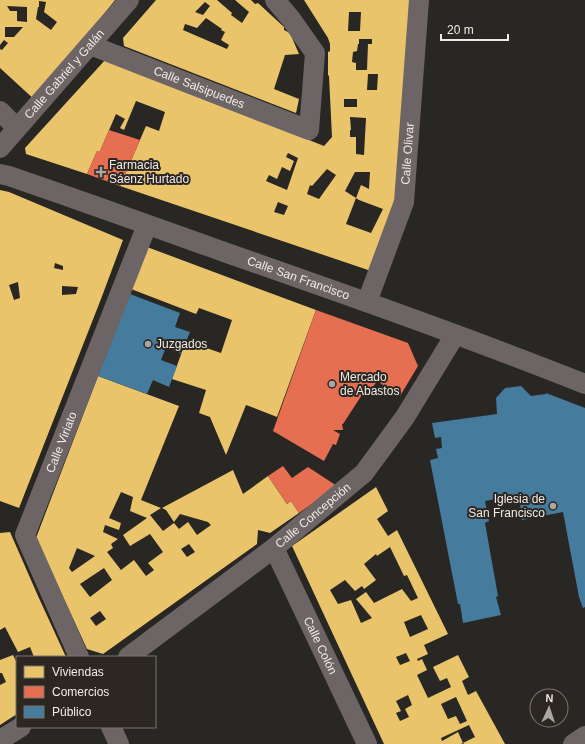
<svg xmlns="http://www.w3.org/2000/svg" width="585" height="744" viewBox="0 0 585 744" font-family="Arial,sans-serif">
<rect width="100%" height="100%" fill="#292724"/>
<!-- homes -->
<path fill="#e9c46a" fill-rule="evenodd" d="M0 0H115L108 9 36 101 0 68V49L2 50 8 43 4 40 0 45ZM39 1 46 2 44 12 57 22 51 30 36 19 38 7H39ZM7 6 27 7V22L17 21V11H10ZM5 27H23L14 37H5Z
M156 0H217L232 13 231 15 242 23 249 12 235 0H251L255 4 258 3 284 27V30L290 33 299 54 285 55 274 89 299 99 296 113 124 46 123 38ZM205 2 210 6 203 15 195 12ZM206 18 222 29 221 30 225 32 221 40 229 45 227 49 183 30 185 24 197 28Z
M304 0H414L395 213 371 271 120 186 146 126 159 131 165 112 136 101 124 130 120 128 125 119 116 114 100 151H97L87 174 26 154 25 148 106 59 324 146 332 137 329 76 328 75V52L330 51V44L328 38ZM349 12H361L360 31H348ZM359 39H372V44H368L367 70H356V63L352 62 353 52 357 51 358 44H359ZM368 74H378L377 90H367ZM344 99H357V107H344ZM350 117 366 118 364 155 356 154V137H350V130H351ZM288 153 298 158 287 190 266 181 269 175 277 179 282 167 290 171 294 161 286 157ZM327 169 336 175 319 199 307 194 310 185 312 186ZM355 172H370L369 189 361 185 356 198 359 200 383 209 371 233 346 224 356 198 345 191ZM278 202 288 206 284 215 274 212Z
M0 190 9 192 123 240 101 299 19 508 0 501ZM55 263 63 266V270L54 268ZM18 282 20 298 14 300 9 285ZM62 286 78 287 76 294 62 295Z
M147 247 316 310 277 417 246 405 226 455 210 417 199 413 206 390 172 379 186 341 221 353 232 320 199 308 196 314 131 289Z
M98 376 179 406 141 500 161 508 150 515 163 531 174 523 179 529 188 522 197 535 211 525 208 522 180 514 174 522 166 510 162 508 233 470 243 494 268 476 287 504 291 501 299 513 270 533 258 530 257 544 103 654 87 649 36 538ZM121 492 133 497 130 511 147 518 123 535 130 546 150 534 163 552 148 563 154 570 146 576 134 560 121 570 107 552 113 548 111 544 118 539 103 532 105 525 119 530 121 523 109 518ZM189 544 195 552 187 557 181 549ZM77 548 95 556 72 572 69 568ZM104 568 112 580 90 597 80 584ZM100 611 106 619 96 626 90 618Z
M376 487 388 511 377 519 388 536 397 530 448 634 424 645 428 654 417 659 418 661 422 659 427 670 417 675 428 698 451 687 447 678 440 681 433 667 458 655 469 677 462 681 468 695 476 691 505 744H464L463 743 475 737 469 725 441 738 442 741 458 732 463 743 461 744H384L292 546ZM390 547 404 576 407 575 418 598 411 601 402 589 374 603 366 592 356 599 372 618 361 623 351 600 338 604 330 590 345 580 355 591 362 586 364 589 376 580 364 564 376 554 377 556ZM421 615 428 629 410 637 404 622ZM406 653 410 661 400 665 396 657ZM408 695 412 705 405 709 409 717 400 721 396 713 401 711 396 701ZM456 697 467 721 460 724 456 716 448 719 441 704Z
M10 532 38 596 66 657H34L30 647 18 652 5 627 0 630V533Z
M13 655 17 663V714L0 725V685L6 682 2 673H0V660Z"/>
<!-- shops -->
<path fill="#e76f51" d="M109 130 140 140 120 186 87 174 97 151H100Z
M316 310 408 343 418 366 400 396 377 381 371 390 367 387 343 424H342L343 430H333L340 434 336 445 333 444 324 461 273 431Z
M283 466 292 478 308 467 337 486 299 513 291 501 287 504 268 476Z"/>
<!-- public -->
<path fill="#457b9d" d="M130 294 180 313 175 327 190 332 181 354 166 347 161 360 177 366 169 387 153 380 147 394 98 376Z
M521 386 531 396 546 394V393L585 408V607L583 608 579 597 563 512 522 520 519 495 485 501 489 521 485 523 498 596 496 597 501 615 463 623 460 604H458L430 460 438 458 436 449 442 448 441 437 435 438 432 423 497 414 496 398 505 388Z"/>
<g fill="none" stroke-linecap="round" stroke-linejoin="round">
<!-- minor -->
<g stroke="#6d6466" stroke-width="20">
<path id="s1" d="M90 45 309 130 315 53 291 19 275 0"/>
<path d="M0 111 17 128"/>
<path id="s2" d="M0 148 129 0"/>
<path id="s3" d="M0 174 9 176C82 201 154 227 227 253 347 295 467 337 585 384"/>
<path id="s4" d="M367 302 404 202 419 0"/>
<path id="s5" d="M274 548 367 744"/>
<path id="s6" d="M79 657 25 535 147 225"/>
<path id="s7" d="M128 657 274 548 364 473 405 417 455 335"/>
<path d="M111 727 119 744"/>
<path d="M0 740 21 727"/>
<path d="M573 744 585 736"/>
</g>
</g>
<!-- markers -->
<g fill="#aaa6a3" stroke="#2c2721" stroke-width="1.5">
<path d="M99 166h4v4h4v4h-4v4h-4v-4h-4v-4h4z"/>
<circle cx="148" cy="344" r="4"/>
<circle cx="332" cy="384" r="4"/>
<circle cx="553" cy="506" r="4"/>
</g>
<g text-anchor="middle" stroke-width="4" stroke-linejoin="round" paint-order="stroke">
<!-- street labels -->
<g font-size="12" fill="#efebe7" stroke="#2c2721">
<text dy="4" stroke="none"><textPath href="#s2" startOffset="98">Calle Gabriel y Galán</textPath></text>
<text dy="4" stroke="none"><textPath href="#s1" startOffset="117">Calle Salsipuedes</textPath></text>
<text dy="4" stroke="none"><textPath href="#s4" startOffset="155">Calle Olivar</textPath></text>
<text dy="4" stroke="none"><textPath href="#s3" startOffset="316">Calle San Francisco</textPath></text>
<text dy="4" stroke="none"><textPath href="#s6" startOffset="233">Calle Viriato</textPath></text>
<text dy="4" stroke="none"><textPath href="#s7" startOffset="233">Calle Concepción</textPath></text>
<text dy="4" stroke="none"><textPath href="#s5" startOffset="108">Calle Colón</textPath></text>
</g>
<!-- poi labels -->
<g font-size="12" fill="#efebe7" stroke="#2c2721" text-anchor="start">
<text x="109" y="169">Farmacia<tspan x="109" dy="14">Sáenz Hurtado</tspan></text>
<text x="156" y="348">Juzgados</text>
<text x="340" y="381">Mercado<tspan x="340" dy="14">de Abastos</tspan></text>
<text x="545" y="503" text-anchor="end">Iglesia de<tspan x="545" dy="14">San Francisco</tspan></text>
</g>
</g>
<!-- legend -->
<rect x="16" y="656" width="140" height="72" fill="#2c2721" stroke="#7a7570"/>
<rect x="24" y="666" width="20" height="12" fill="#e9c46a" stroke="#7a7570"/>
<text x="52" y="676" font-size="12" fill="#efebe7">Viviendas</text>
<rect x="24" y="686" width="20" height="12" fill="#e76f51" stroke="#7a7570"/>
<text x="52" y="696" font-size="12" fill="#efebe7">Comercios</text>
<rect x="24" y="706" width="20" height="12" fill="#457b9d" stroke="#7a7570"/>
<text x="52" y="716" font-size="12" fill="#efebe7">Público</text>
<!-- north arrow -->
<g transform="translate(549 708) rotate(3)"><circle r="19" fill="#2c2721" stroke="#7a7570"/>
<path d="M0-3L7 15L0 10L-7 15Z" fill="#aaa6a3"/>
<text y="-6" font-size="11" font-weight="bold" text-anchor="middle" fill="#efebe7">N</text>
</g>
<!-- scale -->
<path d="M441 34v6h67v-6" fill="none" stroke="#efebe7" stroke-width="2"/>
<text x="447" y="34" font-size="12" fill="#efebe7" stroke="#2c2721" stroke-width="3" paint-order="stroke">20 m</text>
</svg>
